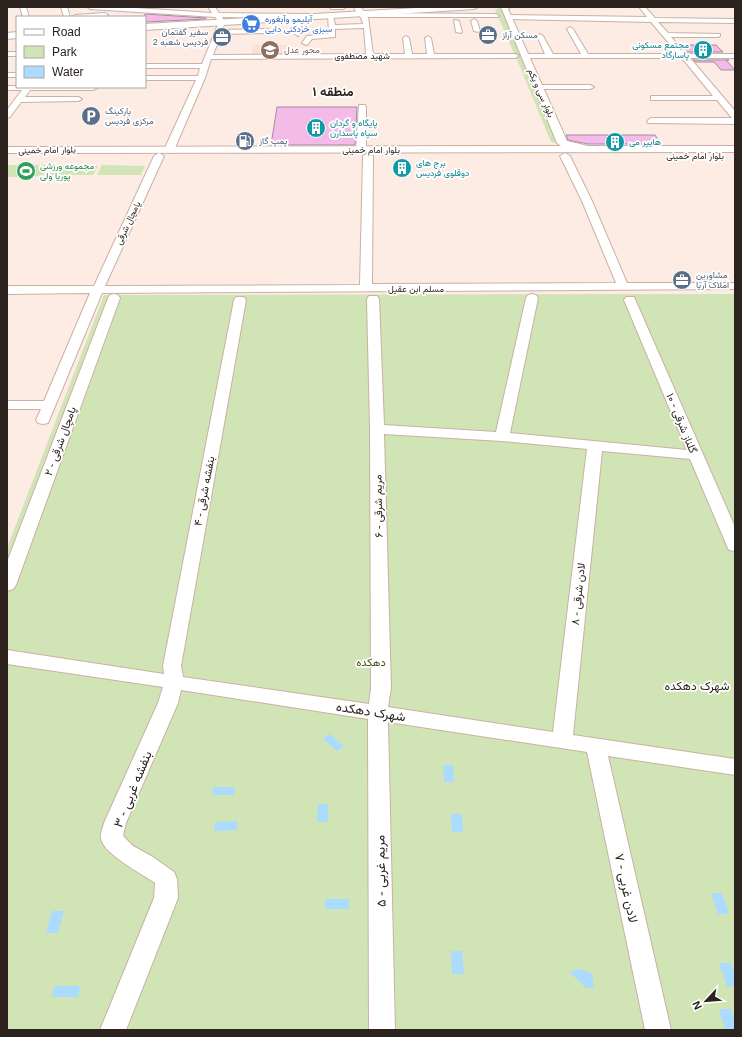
<svg xmlns="http://www.w3.org/2000/svg" width="742" height="1037" viewBox="0 0 742 1037" font-family="Helvetica,Vazirmatn,sans-serif">
<rect width="100%" height="100%" fill="#fdece4"/>
<!-- built -->
<path fill="#fde0d2" d="M253 45H289L288 55H251Z"/>
<!-- green -->
<path fill="#d1e4b5" d="M498 8 502 9 560 144 551 142 518 62 495 10Z
M7 165H49L42 176 7 177Z
M102 165 145 166 141 175H97Z
M55 166H98L93 175H49Z
M735 294V1030H7V548L104 295Z"/>
<!-- water -->
<path fill="#abdcff" d="M330 734 344 746 337 751 323 739Z
M443 765H453L454 782H444Z
M213 787H235L234 795H212Z
M318 804H328V822H317Z
M451 814H462L463 832H452Z
M237 821V830L214 831 215 822Z
M711 893H722L729 914H718Z
M325 899H349V909H325Z
M52 911H64L58 933H46Z
M451 951H462L464 974H452Z
M719 963H731L735 974V986L727 987Z
M579 969 591 973 594 979 592 982 594 986 593 989 584 987C580 980 574 978 570 972Z
M54 986H80L78 997H52Z
M719 1009H731L735 1022V1030H725Z"/>
<!-- building -->
<path fill="#f5bbe8" stroke="#a48d9e" d="M145 14 206 18V19L145 22Z
M681 45H716L723 52H687Z
M693 60H729H726L735 70H721L714 62H696Z
M277 107H357L355 145H271Z
M566 135H655L661 144H588L568 140Z"/>
<g fill="none" stroke-linecap="round" stroke-linejoin="round">
<!-- minor casing -->
<g stroke="#cbb0a3" stroke-width="2">
<path id="minor" d="M20 7H26L29 17H23Z
M61 7H67L70 17H64Z
M87 7H121L212 13 209 8 215 7 219 13 312 14 315 16 312 18H302L301 34 298 36 295 34 296 18 222 17 225 22 222 30 268 29 271 31 268 33 221 34 213 55 366 54 364 28 335 29V37L312 39 308 44 306 45 302 43 307 36 329 34 328 14 333 15 335 25 363 24C362 15 355 13 354 7H360L366 13 496 14 499 16 498 17H368L373 54H405L403 38 406 36 409 38 412 54H427L425 38 428 36 431 38 434 54H515L519 56 515 58 211 59 205 78 174 150 169 153 164 150 196 80H145V76H198L200 68H145V64H202L219 22 215 17 90 9Z
M330 7H346L343 9H331Z
M639 7H645L655 18 735 19V23L658 22 668 33 720 34V36L718 37H671L686 54H735V58H690L735 111V124L648 123 647 121 651 118H735H732L717 100H651V96H713L682 58H525L521 56 525 54H545L537 36 540 34 543 36 553 54H581L567 29 570 27 573 29 588 54H678L651 22 508 19 505 17 508 15 647 17Z
M105 13 108 15 107 16 72 17 75 15Z
M474 19 477 21 480 31 479 32 474 31 471 21Z
M454 20 459 21 462 32 461 33 456 32Z
M7 52H17V56H7Z
M7 73H17V77H7Z
M535 85H590L594 87 590 89H535Z
M7 86H17V87L97 88 93 90H30L25 97H78L82 99 78 101 21 102 10 117 7 118V110L22 90H7Z
M359 105H365L366 107V150L361 153 356 150Z
M159 153 164 156 105 286 360 285 363 156 368 153 373 156 372 284 616 283 582 201 560 156 565 153 570 156 592 201 627 283H735V289L102 293 48 423 43 424 38 423 36 420 41 409H7V401H44L90 293 7 294V286H94L154 156Z
M114 294 118 295 120 298 16 585 13 589 7 591V562L108 298 110 295Z
M532 294 536 295 538 298 510 433 687 450 624 300 626 297H634L735 527V551L729 550 727 546 690 459 602 451 573 735 735 759V775L608 756 671 1030H645L587 752 388 722 395 1030H369L368 719 181 690 178 703 126 823 123 836 133 846 153 857 174 872 177 879 178 898 126 1030H100L154 898 155 883C141 873 105 855 101 839 100 834 103 827 104 823L158 703 163 687 7 664V650L164 674 163 666 234 300 236 297H244L246 300 181 666 183 677 369 704 371 688 370 429 367 299 369 296H377L379 299 384 425 496 432 526 298 528 295ZM384 434 502 441 587 449 553 732 388 707 391 688Z"/>
</g>
<!-- major casing -->
<g stroke="#cbb0a3" stroke-width="2">
<path id="major" d="M434 7H478L474 9 145 30V24Z
M501 7H510L508 9 567 141 588 146H735V152L7 153V147L561 146 557 143Z
M17 32V38L7 39V33Z"/>
</g>
<!-- minor -->
<use href="#minor" fill="#fff" fill-rule="evenodd"/>
<!-- major -->
<use href="#major" fill="#fff" fill-rule="evenodd"/>
</g>
<!-- icons -->
<defs>
<g id="supermarket-disc" transform="scale(1)"><circle r="9.5" fill="#3f7fe0" stroke="#fff"/><path d="M-6-5.5h2.5l.6 2H6L4.5 2H-2.5L-4.4-4H-6ZM-1.5 3.2a1.3 1.3 0 1 0 .1 0ZM3 3.2a1.3 1.3 0 1 0 .1 0Z" fill="#fff"/></g>
<g id="office-disc" transform="scale(1)"><circle r="9.5" fill="#5c6f8a" stroke="#fff"/><path d="M-6-3h4V-5.5h4V-3h4V5H-6ZM-1-4.5V-3h2v-1.5ZM-6 0V1H6V0Z" fill="#fff"/></g>
<g id="school-disc" transform="scale(1)"><circle r="9.5" fill="#8d6e63" stroke="#fff"/><path d="M0-5L7-2L0 1L-7-2ZM-4 1L0 2.5L4 1V4Q0 6-4 4Z" fill="#fff"/></g>
<g id="building-disc" transform="scale(1)"><circle r="9.5" fill="#0f9aa8" stroke="#fff"/><path d="M-4-6H4V6H1V3H-1V6H-4ZM-2.5-4.3h1.7v1.8h-1.7ZM.8-4.3h1.7v1.8H.8ZM-2.5-1h1.7V.8h-1.7ZM.8-1h1.7V.8H.8Z" fill="#fff"/></g>
<g id="parking-disc" transform="scale(1)"><circle r="9.5" fill="#5c6f8a" stroke="#fff"/><path d="M-3.5-5.5H1a3.5 3.5 0 0 1 0 7H-1V5.5H-3.5ZM-1-3.4V-.6H.8a1.4 1.4 0 0 0 0-2.8Z" fill="#fff"/></g>
<g id="fuel-disc" transform="scale(1)"><circle r="9.5" fill="#5c6f8a" stroke="#fff"/><path d="M-5.5-6h7V0h2V4h1.3V-2.5L3-4.5l.8-.8L6-3V5H2.5V1h-1V6h-7ZM-4.2-4.7v3.2H.2V-4.7Z" fill="#fff"/></g>
<g id="stadium-disc" transform="scale(1)"><circle r="9.5" fill="#2e9e5b" stroke="#fff"/><path d="M0-5a6.5 5 0 1 0 0 10a6.5 5 0 1 0 0-10ZM-3.5-1.8h7v3.6h-7Z" fill="#fff"/></g>
</defs>
<g fill-rule="evenodd">
<use href="#supermarket-disc" x="251" y="24"/>
<use href="#office-disc" x="488" y="35"/>
<use href="#office-disc" x="222" y="37"/>
<use href="#school-disc" x="270" y="50"/>
<use href="#building-disc" x="703" y="50"/>
<use href="#parking-disc" x="91" y="116"/>
<use href="#building-disc" x="316" y="128"/>
<use href="#fuel-disc" x="245" y="141"/>
<use href="#building-disc" x="615" y="142"/>
<use href="#building-disc" x="402" y="168"/>
<use href="#stadium-disc" x="26" y="171"/>
<use href="#office-disc" x="682" y="280"/>
</g>
<g text-anchor="middle" stroke-width="3.5" stroke-linejoin="round" paint-order="stroke">
<!-- far-shop labels -->
<g font-size="9" fill="#366cbe" stroke="#fff" text-anchor="start">
<text x="265" y="22">آبلیمو وآبغوره<tspan x="265" dy="10">سبزی خردکنی دایی</tspan></text>
</g>
<!-- far-service labels -->
<g font-size="9" fill="#4e5e75" stroke="#fff" text-anchor="start">
<text x="208" y="35" text-anchor="end">سفیر گفتمان<tspan x="208" dy="10">فردیس شعبه 2</tspan></text>
<text x="502" y="38">مسکن آراز</text>
<text x="105" y="114">پارکینگ<tspan x="105" dy="10">مرکزی فردیس</tspan></text>
<text x="259" y="144">پمپ گاز</text>
<text x="696" y="278">مشاورین<tspan x="696" dy="10">املاک آریا</tspan></text>
</g>
<!-- far-culture labels -->
<g font-size="9" fill="#0d838f" stroke="#fff" text-anchor="start">
<text x="689" y="48" text-anchor="end">مجتمع مسکونی<tspan x="689" dy="10">پاسارگاد</tspan></text>
<text x="330" y="126">پایگاه و گردان<tspan x="330" dy="10">سپاه پاسدارن</tspan></text>
<text x="629" y="145">هایپر می</text>
<text x="416" y="166">برج های<tspan x="416" dy="10">دوقلوی فردیس</tspan></text>
</g>
<!-- far-education labels -->
<g font-size="9" fill="#785e54" stroke="#fff" text-anchor="start">
<text x="284" y="53">محور عدل</text>
</g>
<!-- far-street labels -->
<g font-size="9" fill="#2d231e" stroke="#fff">
<text x="362" y="59">شهید مصطفوی</text>
<text transform="translate(541 93) rotate(66)" y="3">بلوار سی و یکم</text>
<text transform="translate(47 150) rotate(-1)" y="3">بلوار امام خمینی</text>
<text x="371" y="153">بلوار امام خمینی</text>
<text x="695" y="159">بلوار امام خمینی</text>
<text transform="translate(128 223) rotate(-65)" y="3">پامچال شرقی</text>
<text x="416" y="292">مسلم ابن عقیل</text>
</g>
<!-- far-leisure labels -->
<g font-size="9" fill="#27864d" stroke="#fff" text-anchor="start">
<text x="40" y="169">مجموعه ورزشی<tspan x="40" dy="10">پوریا ولی</tspan></text>
</g>
<!-- street labels -->
<g font-size="11" fill="#2d231e" stroke="#fff">
<text transform="translate(682 423) rotate(68)" y="4">گلناز شرقی - ۱۰</text>
<text transform="translate(60 441) rotate(-70)" y="4">پامچال شرقی - ۲</text>
<text transform="translate(204 491) rotate(-79)" y="4">بنفشه شرقی - ۴</text>
<text transform="translate(378 506) rotate(-91)" y="4">مریم شرقی - ۶</text>
<text transform="translate(578 594) rotate(-84)" y="4">لادن شرقی - ۸</text>
</g>
<!-- park labels -->
<g font-size="11" fill="#3f530e" stroke="#fff">
<text x="371" y="666">دهکده</text>
</g>
<!-- neighbourhood labels -->
<g font-size="12" fill="#2d231e" stroke="#fff">
<text x="697" y="690">شهرک دهکده</text>
</g>
<!-- far-district labels -->
<g font-size="13" font-weight="bold" fill="#2d231e" stroke="#fff">
<text x="333" y="96">منطقه ۱</text>
</g>
<!-- near-street labels -->
<g font-size="13" fill="#2d231e" stroke="#fff">
<text transform="translate(371 711) rotate(9)" y="5">شهرک دهکده</text>
<text transform="translate(132 789) rotate(-68)" y="5">بنفشه غربی - ۳</text>
<text transform="translate(380 871) rotate(-91)" y="5">مریم غربی - ۵</text>
<text transform="translate(627 888) rotate(78)" y="5">لادن غربی - ۷</text>
</g>
</g>
<!-- border -->
<rect width="742" height="1037" fill="none" stroke="#2d231e" stroke-width="16"/>
<!-- legend -->
<rect x="16" y="16" width="130" height="72" fill="#ffffff" stroke="#aba7a5"/>
<rect x="24" y="29" width="20" height="6" fill="#ffffff" stroke="#aba7a5"/>
<text x="52" y="36" font-size="12" fill="#2d231e">Road</text>
<rect x="24" y="46" width="20" height="12" fill="#d1e4b5" stroke="#aba7a5"/>
<text x="52" y="56" font-size="12" fill="#2d231e">Park</text>
<rect x="24" y="66" width="20" height="12" fill="#abdcff" stroke="#aba7a5"/>
<text x="52" y="76" font-size="12" fill="#2d231e">Water</text>
<!-- north arrow -->
<g transform="translate(706 1001) rotate(244)" stroke="#ffffff" stroke-width="3" paint-order="stroke">
<path d="M0-3L7 15L0 10L-7 15Z" fill="#2d231e"/>
<text y="-6" font-size="11" font-weight="bold" text-anchor="middle" fill="#2d231e">N</text>
</g>
</svg>
